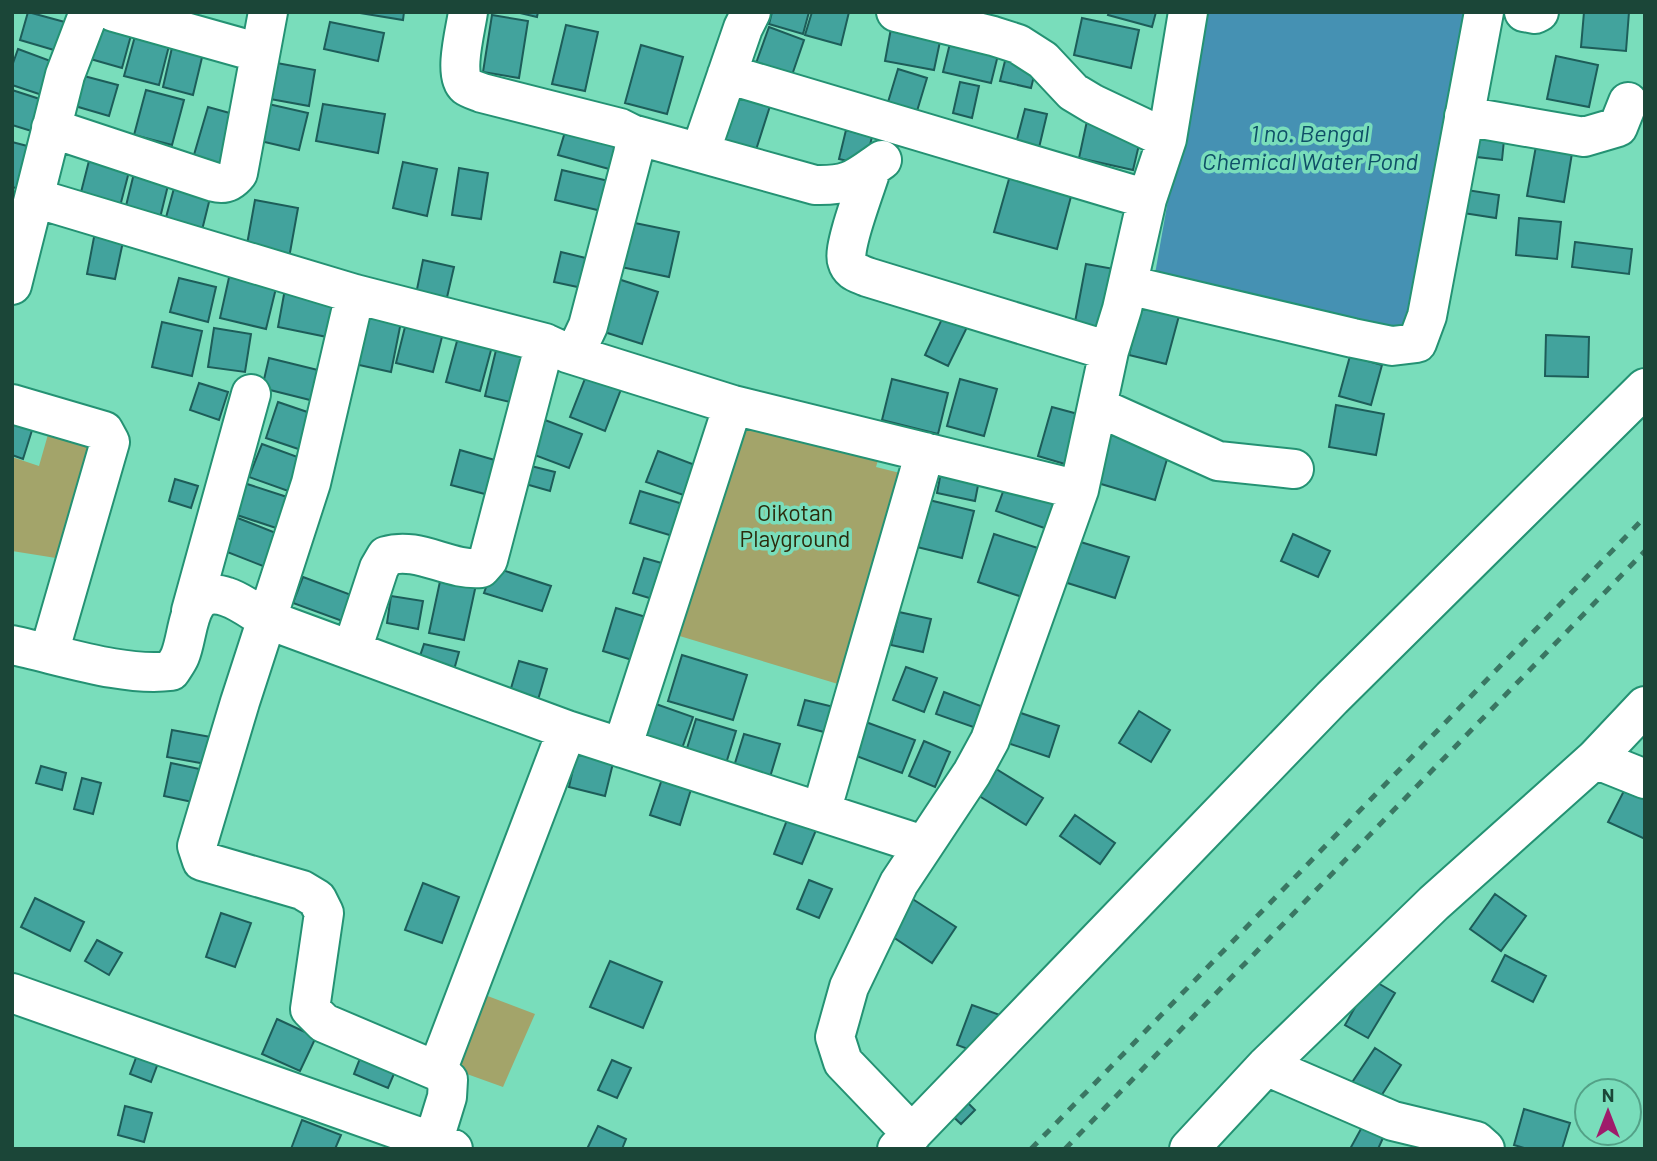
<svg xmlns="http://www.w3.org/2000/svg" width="1657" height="1161" viewBox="0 0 1657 1161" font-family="Barlow,sans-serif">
<rect width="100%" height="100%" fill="#79ddbb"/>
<!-- green -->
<path fill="#a3a46a" d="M742 391 887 428 876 467 904 474 838 684 673 634Z
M55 410 124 432 81 562 12 551V457L39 466Z
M485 995 535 1014 503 1087 453 1069Z"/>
<!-- water -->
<path fill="#4591b3" d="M1201 12H1473L1406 331 1155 274Z"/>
<!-- building -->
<path fill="#42a39d" stroke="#1d5d59" stroke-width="2" d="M28 12 72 24 64 53 20 40Z
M354 12H404L403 20Z
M516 12H538L537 17Z
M772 12H809L803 34 769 24Z
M812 12H849L841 45 805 35Z
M1109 12H1156L1152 27 1108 15Z
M1584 12H1629L1626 51 1581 47Z
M492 15 528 21 519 78 483 72Z
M98 18 133 28 122 68 87 58Z
M1082 18 1139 30 1131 68 1074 55Z
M330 22 384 33 378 61 324 49Z
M892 23 942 32 934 70 885 61Z
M566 25 598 32 585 91 552 84Z
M769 27 804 40 791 78 755 66Z
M137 29 171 38 159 85 124 76Z
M952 35 1000 47 991 83 943 72Z
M174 39 205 45 193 95 163 87Z
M641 45 683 57 667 114 625 103Z
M18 49 56 63 45 96 12 85V66Z
M1007 53 1038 60 1031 88 1000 81Z
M1556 56 1598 65 1589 107 1547 99Z
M266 61 315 70 309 106 259 97Z
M898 69 927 78 914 121 885 112Z
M84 76 118 85 109 116 75 106Z
M960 82 979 86 972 118 953 113Z
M12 90 49 102 38 133 12 125Z
M146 90 184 100 172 145 134 135Z
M736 92 771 103 755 153 720 143Z
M264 103 308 113 299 150 256 140Z
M323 104 385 114 378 153 316 141Z
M208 107 244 117 228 175 191 165Z
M1025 109 1047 114 1038 152 1015 147Z
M1087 121 1142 132 1133 170 1079 158Z
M568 122 629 138 620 172 558 155Z
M1480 128 1505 130 1502 160 1477 157Z
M846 130 872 137 865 165 839 159Z
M1538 135 1574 141 1564 202 1527 196Z
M12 142 35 148 23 190 12 187Z
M91 153 131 164 118 214 78 204Z
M403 162 437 169 427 216 393 208Z
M136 165 171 173 159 222 124 214Z
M459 168 488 173 481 219 452 215Z
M562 170 617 183 610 213 555 200Z
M1011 172 1073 189 1057 249 994 232Z
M176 181 212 190 202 230 165 221Z
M1454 188 1499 195 1496 218 1450 211Z
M255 200 298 208 289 258 246 250Z
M1519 218 1561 222 1557 259 1516 255Z
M630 222 679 232 669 277 621 267Z
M95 232 124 237 115 279 87 274Z
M1575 242 1632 249 1629 274 1572 267Z
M561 252 594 260 587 289 554 282Z
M423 260 454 267 445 306 415 299Z
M1086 264 1114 269 1102 328 1075 322Z
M230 273 277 284 266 329 220 318Z
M612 277 658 292 642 344 595 329Z
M179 278 216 287 208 322 170 312Z
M285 289 334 298 327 337 278 327Z
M1142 302 1180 312 1166 364 1129 355Z
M949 304 973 315 948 366 925 355Z
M359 314 401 322 391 372 350 363Z
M162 322 202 331 192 376 152 367Z
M406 323 443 333 433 372 396 363Z
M214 328 251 334 245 372 208 367Z
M460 330 494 339 480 391 446 382Z
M1546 335 1589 337 1588 377 1545 376Z
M497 346 534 355 523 405 485 396Z
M1350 356 1382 365 1371 405 1339 396Z
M269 358 330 373 322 403 262 388Z
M588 371 623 384 605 431 570 417Z
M892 379 948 393 938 434 882 420Z
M960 379 997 389 984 436 947 426Z
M199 383 228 392 219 420 190 410Z
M278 402 322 417 310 453 266 438Z
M1336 405 1384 414 1376 455 1329 447Z
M1052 407 1089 417 1075 467 1038 456Z
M12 417 34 424 23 459 12 455Z
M537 417 582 434 569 468 524 451Z
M1106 430 1170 449 1155 500 1091 481Z
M262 444 303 459 291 492 249 477Z
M460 450 505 463 496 497 451 485Z
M658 451 703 468 692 498 646 482Z
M943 462 981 470 975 501 937 493Z
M527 465 555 472 550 491 522 483Z
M1008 478 1062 498 1050 530 996 511Z
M175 479 198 486 191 508 169 501Z
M238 481 287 497 276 528 228 512Z
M640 491 686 505 676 537 630 523Z
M925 499 974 511 962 558 913 546Z
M230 515 281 535 268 568 217 548Z
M994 534 1047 551 1031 600 978 582Z
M1293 534 1330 551 1318 577 1281 561Z
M1071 539 1129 557 1115 598 1058 580Z
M644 558 679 568 669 604 633 593Z
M493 567 551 586 542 611 484 593Z
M442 572 477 580 464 640 429 633Z
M303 577 354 596 345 622 293 603Z
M391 596 423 601 418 629 387 623Z
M616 608 659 621 645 664 603 651Z
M899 612 931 619 923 652 891 645Z
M424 644 459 652 452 677 416 668Z
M682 655 747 675 733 720 668 701Z
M519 661 547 669 535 710 507 702Z
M906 667 937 678 924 712 893 700Z
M944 692 986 708 979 729 936 714Z
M805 700 838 708 831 734 798 725Z
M653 703 693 717 679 757 639 743Z
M1009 709 1059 726 1049 757 999 740Z
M1139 711 1170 730 1151 762 1119 743Z
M696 719 736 731 724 770 684 758Z
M863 721 915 740 902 773 851 754Z
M172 730 222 739 217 766 167 757Z
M744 734 780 744 767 787 731 776Z
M924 741 950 752 935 787 909 776Z
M578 747 615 755 605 796 569 787Z
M171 763 209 771 202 804 164 796Z
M41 766 66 773 62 790 36 783Z
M993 767 1043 798 1026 825 976 794Z
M663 776 692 786 680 825 650 815Z
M82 778 101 783 93 814 74 809Z
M1628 783 1645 792V839L1608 822Z
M792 807 821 818 802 864 774 854Z
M1075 815 1115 843 1100 864 1060 836Z
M809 880 832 889 819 918 797 909Z
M423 883 459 897 442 943 405 930Z
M1495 894 1526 916 1501 951 1470 929Z
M35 898 84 922 70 951 21 927Z
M911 898 956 927 932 963 887 933Z
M221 913 251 923 235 967 206 957Z
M97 940 122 953 109 975 85 961Z
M1505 955 1546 976 1533 1002 1492 981Z
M610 961 662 982 643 1028 590 1007Z
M1371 979 1395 993 1368 1038 1345 1025Z
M972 1005 1000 1015 984 1055 957 1045Z
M277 1019 316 1037 300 1071 262 1054Z
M140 1047 161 1055 151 1082 130 1074Z
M364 1048 399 1062 388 1088 354 1074Z
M1375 1048 1401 1065 1376 1104 1349 1087Z
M612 1060 631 1068 617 1098 598 1090Z
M960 1095 975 1110 961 1124 946 1110Z
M125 1106 152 1113 144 1142 118 1135Z
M1524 1109 1570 1123 1562 1149H1528L1514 1145Z
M302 1120 341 1135 335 1149H291Z
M598 1126 626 1139 622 1149H587Z
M1362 1127 1383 1138 1378 1149H1350Z"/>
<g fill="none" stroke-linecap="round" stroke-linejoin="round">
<!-- minor casing -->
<g stroke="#249273" stroke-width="42">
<path id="minor" d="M114 12 260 53
M896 12 993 36 1018 44 1043 60 1073 92 1093 104 1167 139
M1524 12 1535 14 1539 12
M727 74 1147 199
M1464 116 1584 137 1618 127 1628 102
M51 128 214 182C225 185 231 182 238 173L268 12
M632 134 815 185C849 186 855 179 882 160
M700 153 743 28 751 12
M872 167C867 184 842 248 847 261 850 272 858 273 867 277L1109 351
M35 198 355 294 545 343 567 353 580 343 588 326 633 154 635 144 632 134 620 128 482 93C477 91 470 89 466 86 453 75 466 28 468 12
M12 285 65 75 89 12
M1128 285 1353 338 1392 346 1417 343 1427 316 1484 12
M355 294 311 483 240 702 197 846 202 861 302 890 317 899 324 913 310 1009 324 1023 437 1071 448 1080 447 1097 431 1149
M567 353 733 405 1079 490
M12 404 104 431 110 442 49 653
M1098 407 1218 461 1294 469
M191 611 251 394
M12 645C60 655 123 677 171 671 174 666 178 661 180 656 190 632 186 583 227 597 240 601 254 612 266 619L567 730 923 845
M352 650 379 568 386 556C419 546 448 571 481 568L488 560 545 343
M622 748 733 405
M1595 759 1645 779
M821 812 925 452
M12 993 453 1149
M1266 1066 1393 1121 1476 1141 1485 1149
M437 1071 567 730
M912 1134 843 1062 835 1037 849 987 899 883 972 773 990 740 1079 490 1109 351 1122 309 1147 199 1167 139 1188 12
M897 1149 1332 698 1645 388
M1189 1149 1266 1066 1434 903 1595 759 1645 706"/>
</g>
<!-- minor -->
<use href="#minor" stroke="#fff" stroke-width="38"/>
<!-- rail -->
<path stroke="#3a7763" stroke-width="5" stroke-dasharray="9 9" stroke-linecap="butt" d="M1031 1149 1645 517
M1065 1149 1645 551"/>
</g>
<g text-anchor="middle" stroke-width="7" stroke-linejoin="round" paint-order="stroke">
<!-- park labels -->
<g font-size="23" fill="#2b2b0c" stroke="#79ddbb">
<text x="795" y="521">Oikotan<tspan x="795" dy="26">Playground</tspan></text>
</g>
<!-- water labels -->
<g font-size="24" font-style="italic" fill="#0f4f67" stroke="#79ddbb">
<text x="1310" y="142">1 no. Bengal<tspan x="1310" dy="28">Chemical Water Pond</tspan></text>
</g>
</g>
<!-- border -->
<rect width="1657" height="1161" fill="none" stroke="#1b4638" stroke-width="28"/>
<!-- north arrow -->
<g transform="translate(1608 1112)"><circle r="33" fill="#79ddbb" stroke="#53a187" stroke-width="2"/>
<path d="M0-5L12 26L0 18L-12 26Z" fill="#9f1b6b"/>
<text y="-10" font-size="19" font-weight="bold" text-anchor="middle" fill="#1b4638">N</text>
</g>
</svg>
